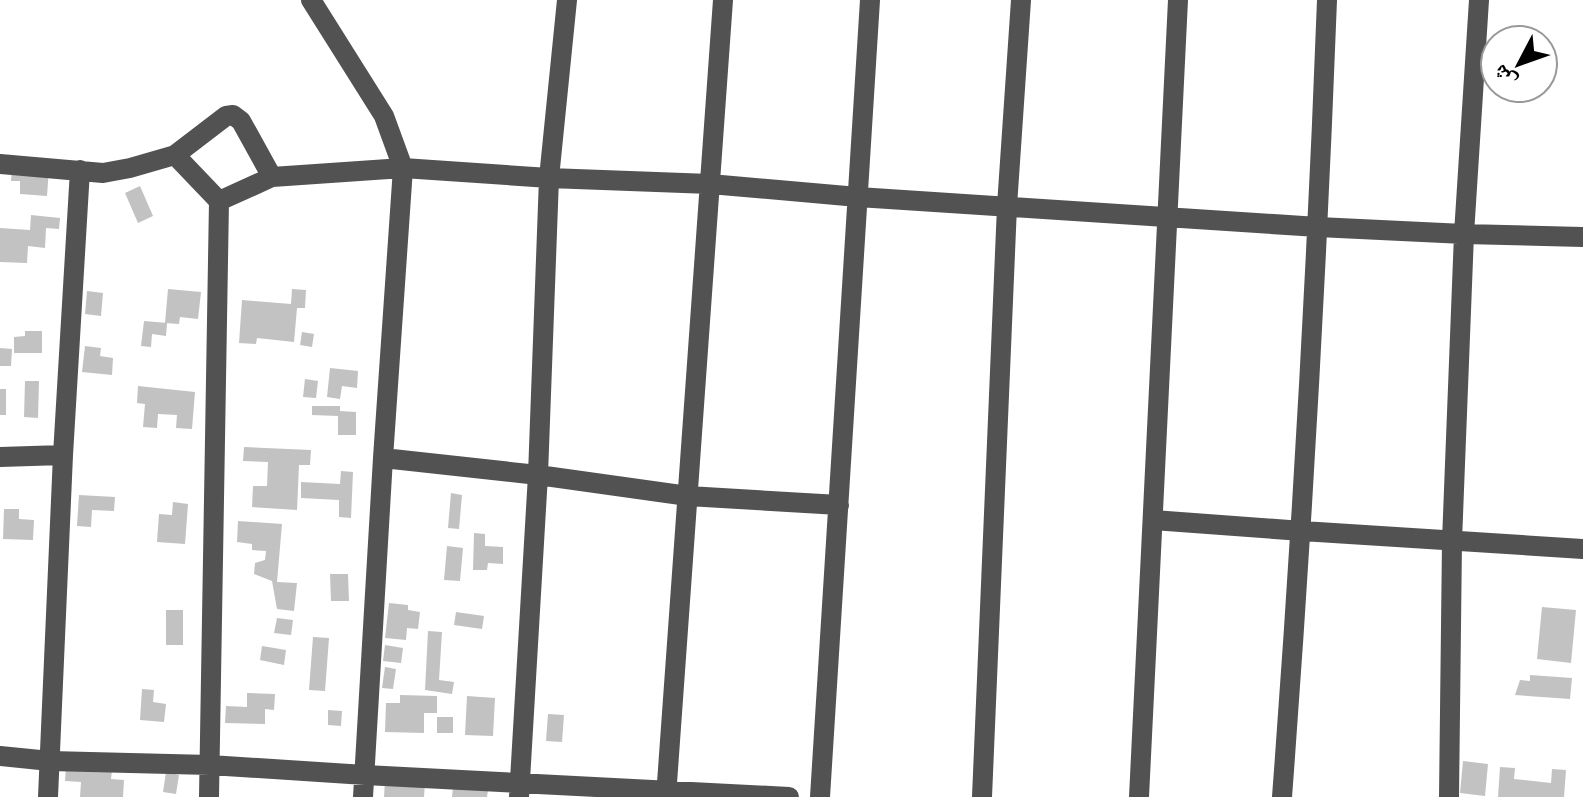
<svg xmlns="http://www.w3.org/2000/svg" width="1583" height="797" viewBox="0 0 1583 797" font-family="Poppins,'Noto Naskh Arabic',sans-serif">
<rect width="100%" height="100%" fill="#fff"/>
<!-- building -->
<path fill="#c2c2c2" d="M12 166 49 168 47 196 20 194V181H11Z
M140 186 153 216 138 223 125 193Z
M31 215 60 218 59 229 46 228 45 248 28 246 27 263 0 262V228L30 230Z
M168 289 201 292 198 319 180 317 179 324 165 323Z
M292 289 306 290 305 308H297L294 342 257 338 256 344 239 343 242 300 291 304Z
M87 291 103 293 101 316 85 314Z
M144 321 167 323 166 336 152 334 151 347 141 346Z
M25 331H42V353H14V337L25 336Z
M302 332 314 334 312 347 300 345Z
M85 346 101 348 100 356 113 358 112 375 82 372Z
M0 348 12 349 11 366H0Z
M330 368 358 371 357 388 342 386 340 399 327 397Z
M305 379 318 381 316 398 303 397Z
M25 381H39L38 418 24 417Z
M138 386 195 392 192 429 176 428 177 415 158 414 157 428 143 427 145 404 137 403Z
M0 389H6V415H0Z
M312 406H340V411L356 412V435H338V416L312 415Z
M244 447 311 450 310 465H299L297 510 252 507 253 486H267L268 462 243 461Z
M341 471 353 472 351 518 339 517V500L301 498V482L340 484Z
M451 493 462 495 459 529 448 528Z
M79 495 115 497 114 511 92 510 91 527 77 526Z
M173 502 188 504 185 544 157 542 159 514 172 515Z
M4 509H19V519L34 520 33 540 3 539Z
M238 521 282 524 277 582 297 583 294 611 277 609 272 581 254 574 255 563 265 560 266 551 252 550V544L237 542Z
M474 533 485 534V546L503 547V564L488 563 487 570H473Z
M447 546 463 548 460 581 444 580Z
M330 574H348L349 601H331Z
M389 603 408 605V610L420 612 418 629 407 628 406 640 385 638Z
M1542 607 1576 610 1571 663 1537 659Z
M166 610H183V645H166Z
M456 612 484 616 482 629 454 625Z
M277 618 293 620 291 635 274 633Z
M428 631 442 632 439 680 454 682 452 694 425 690Z
M313 637 329 638 325 691 309 690Z
M385 645 403 648 401 663 383 661Z
M262 646 286 650 284 665 260 660Z
M385 667 396 669 393 689 382 688Z
M1530 675 1572 678 1570 699 1515 695 1520 680 1530 681Z
M142 689 154 690 153 702 166 704 164 722 140 720Z
M247 693 275 694 274 710 265 709V724L225 723 226 706 247 707Z
M400 695 437 696V713H424V733L385 732 386 703H400Z
M467 696 495 698 493 736 465 735Z
M328 710 342 711 341 726 328 725Z
M548 714 564 715 562 742 546 741Z
M437 717H453V733H437Z
M1463 761 1488 764 1485 796 1460 793Z
M66 766 112 770 111 779 124 780 123 797H80L81 782 65 781Z
M1500 767 1515 768 1514 779 1551 783 1552 769 1566 770 1564 797H1498Z
M166 772 179 775 176 794 163 792Z
M385 780 425 782 424 797H384Z
M453 787 488 790 487 797H452Z"/>
<g fill="none" stroke-linecap="round" stroke-linejoin="round">
<!-- minor -->
<path stroke="#525252" stroke-width="20" d="M311 0 384 116 403 168 549 178 710 184 858 197 1318 227 1464 234 1583 237
M175 155 219 201 209 797
M0 164 103 173 130 168 175 155 226 116 233 115 241 121 272 177
M219 201 272 177 403 168 383 458 363 797
M0 457 63 455
M383 458 538 475 688 496 839 505
M1153 520 1302 531 1583 549
M0 756 50 761 210 765 365 775 789 797
M48 797 63 455 80 170
M519 797 538 475 549 178 567 0
M666 797 723 0
M820 797 870 0
M982 797 1007 206 1021 0
M1139 797 1178 0
M1282 797C1302 531 1317 266 1327 0
M1449 797 1452 541 1464 234 1479 0"/>
</g>
<!-- north arrow -->
<g transform="translate(1519 64) rotate(229)"><circle r="38" fill="#ffffff" stroke="#999999" stroke-width="2"/>
<path d="M0-6L14 30L0 20L-14 30Z" fill="#000000"/>
<text y="-12" font-size="22" font-weight="bold" text-anchor="middle" fill="#000000">ش</text>
</g>
</svg>
